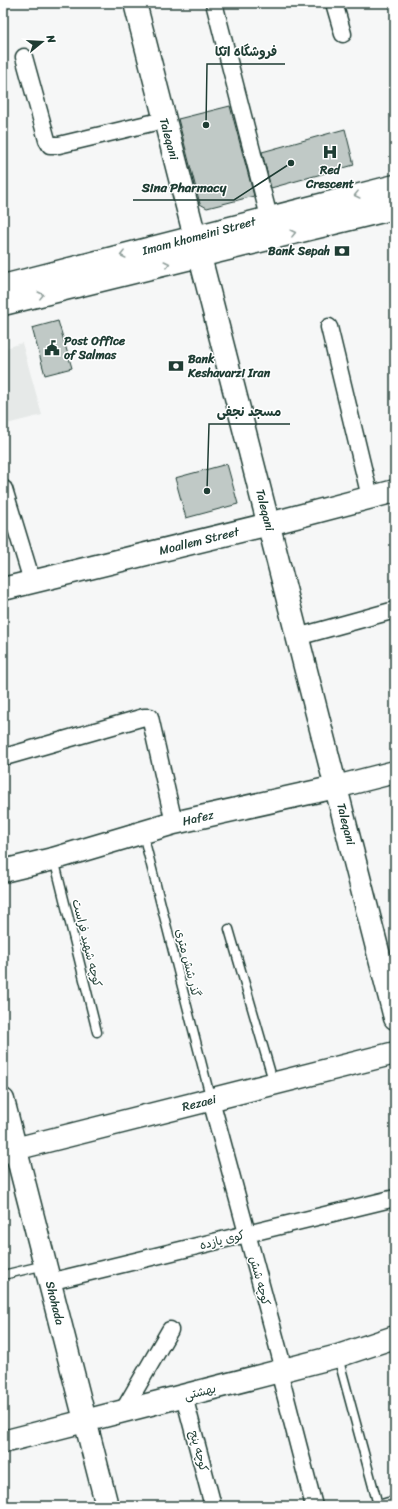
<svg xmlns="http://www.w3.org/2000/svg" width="398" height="1509" viewBox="0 0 398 1509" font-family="Sriracha,'Playpen Sans Arabic',sans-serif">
<rect width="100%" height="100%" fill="#f6f7f7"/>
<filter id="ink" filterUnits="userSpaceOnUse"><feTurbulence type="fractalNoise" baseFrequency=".025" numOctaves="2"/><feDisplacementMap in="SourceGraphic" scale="8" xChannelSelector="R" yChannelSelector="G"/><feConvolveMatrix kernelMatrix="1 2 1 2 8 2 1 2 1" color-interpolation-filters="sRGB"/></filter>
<g filter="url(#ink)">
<!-- built -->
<path fill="#e6e9e8" d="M22 343 42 415 3 425V349Z"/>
<!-- building -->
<path fill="#c0c9c6" stroke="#1f3d34" d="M230 106 254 196 207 208 200 204 178 119Z
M345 129 354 165 271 188 262 152Z
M58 321 72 368 45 375 32 328Z
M227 464 238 504 186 518 175 478Z"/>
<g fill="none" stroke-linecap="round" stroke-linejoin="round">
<!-- lane casing -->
<g stroke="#1f3d34" stroke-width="11">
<path id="lane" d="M143 834 211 1100
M54 859 97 1032
M229 929 274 1084
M3 1275 45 1265
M338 1357 378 1505
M375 1506 395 1500"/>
</g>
<!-- street casing -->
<g stroke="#1f3d34" stroke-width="19">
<path id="street" d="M214 3 269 217
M334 3 343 34
M24 57 47 140 50 145H59L164 120
M329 327 370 497
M4 489 32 581
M297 637 395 610
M8 756 144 717H150L174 823
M211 1100 284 1370
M49 1282 395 1198
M279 1371 314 1506
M184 1396 213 1506
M123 1411 170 1330"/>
</g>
<!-- secondary casing -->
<g stroke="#1f3d34" stroke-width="25">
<path id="secondary" d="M135 3 395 1018
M3 589 269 524 395 491
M3 871 53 859 174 823 336 787 395 772
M3 1100 107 1506
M3 1152 395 1053
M3 1442 338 1356 395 1337"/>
</g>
<!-- primary casing -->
<g stroke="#1f3d34" stroke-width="25">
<path id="primary" d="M3 286 395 186
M3 304 395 208"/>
</g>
<!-- lane -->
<use href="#lane" stroke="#fff" stroke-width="8"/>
<!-- street -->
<use href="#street" stroke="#fff" stroke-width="16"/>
<!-- secondary -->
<use href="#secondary" stroke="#fff" stroke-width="22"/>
<!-- primary -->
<use href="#primary" stroke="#fff" stroke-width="22"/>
</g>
<!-- one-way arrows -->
<defs><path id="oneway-chevron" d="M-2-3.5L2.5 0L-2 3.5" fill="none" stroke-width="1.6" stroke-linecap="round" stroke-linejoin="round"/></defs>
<g stroke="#8f9e9a">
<use href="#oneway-chevron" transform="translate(357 195) rotate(166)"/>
<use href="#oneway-chevron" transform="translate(293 233) rotate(-14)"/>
<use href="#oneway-chevron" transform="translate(123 255) rotate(166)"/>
<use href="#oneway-chevron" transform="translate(167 264) rotate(-14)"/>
<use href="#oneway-chevron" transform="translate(41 295) rotate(-14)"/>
</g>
</g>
<!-- icons -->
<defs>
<g id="hospital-bare" transform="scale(1.2)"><path d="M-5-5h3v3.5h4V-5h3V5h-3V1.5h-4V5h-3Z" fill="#1f3d34" stroke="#fff" stroke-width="2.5" paint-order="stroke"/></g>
<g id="bank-bare" transform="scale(1.2)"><path d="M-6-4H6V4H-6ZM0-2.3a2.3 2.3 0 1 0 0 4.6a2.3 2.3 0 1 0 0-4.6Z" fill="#1f3d34" stroke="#fff" stroke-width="2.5" paint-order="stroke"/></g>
<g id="civic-bare" transform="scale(1.2)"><path d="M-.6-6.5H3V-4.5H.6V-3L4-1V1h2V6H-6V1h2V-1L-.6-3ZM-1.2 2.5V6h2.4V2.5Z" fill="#1f3d34" stroke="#fff" stroke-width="2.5" paint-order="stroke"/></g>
</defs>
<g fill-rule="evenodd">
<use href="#hospital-bare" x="330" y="152"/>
<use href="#bank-bare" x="342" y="251"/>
<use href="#civic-bare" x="52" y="348"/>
<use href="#bank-bare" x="176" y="366"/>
</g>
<g text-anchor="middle" stroke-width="3" stroke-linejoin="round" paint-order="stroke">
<!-- street labels -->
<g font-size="12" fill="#1f3d34" stroke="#fff">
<text transform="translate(169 139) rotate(75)" y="4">Taleqani</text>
<text transform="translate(199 236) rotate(-15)" y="4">Imam khomeini Street</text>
<text transform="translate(265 510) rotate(76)" y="4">Taleqani</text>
<text transform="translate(199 541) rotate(-14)" y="4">Moallem Street</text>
<text transform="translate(198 818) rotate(-13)" y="4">Hafez</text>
<text transform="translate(346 824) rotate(76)" y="4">Taleqani</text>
<text transform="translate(87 943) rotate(76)" y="4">کوچه شهید فراست</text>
<text transform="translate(188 963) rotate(76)" y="4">گذر شش متری</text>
<text transform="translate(199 1103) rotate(-14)" y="4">Rezaei</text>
<text transform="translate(222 1240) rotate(-14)" y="4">کوی یازده</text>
<text transform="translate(260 1281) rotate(75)" y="4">کوچه شش</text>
<text transform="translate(55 1303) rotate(76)" y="4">Shohada</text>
<text transform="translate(200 1392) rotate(-14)" y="4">بهشتی</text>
<text transform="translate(199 1451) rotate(75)" y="4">کوچه پنج</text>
</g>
<!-- poi labels -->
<g font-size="12" font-weight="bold" fill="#1f3d34" stroke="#fff" text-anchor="start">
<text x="330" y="174" text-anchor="middle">Red<tspan x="330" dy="14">Crescent</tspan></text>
<text x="330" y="255" text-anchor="end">Bank Sepah</text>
<text x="64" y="345">Post Office<tspan x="64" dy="14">of Salmas</tspan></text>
<text x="188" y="363">Bank<tspan x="188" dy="14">Keshavarzi Iran</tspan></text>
</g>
</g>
<!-- callouts -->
<path fill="none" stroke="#1f3d34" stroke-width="1.5" d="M206 125L207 64H285M291 163L234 200H133M207 491L209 424H290"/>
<g fill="#1f3d34" stroke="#fff" stroke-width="1.5">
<circle cx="206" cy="125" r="4"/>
<circle cx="291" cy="163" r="4"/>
<circle cx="207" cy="491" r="4"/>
</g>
<g font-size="13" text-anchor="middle" font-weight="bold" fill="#1f3d34" stroke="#fff" stroke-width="3" stroke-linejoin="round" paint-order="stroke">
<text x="246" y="56">فروشگاه اتکا</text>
<text x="184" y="192">Sina Pharmacy</text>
<text x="249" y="416">مسجد نجفی</text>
</g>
<!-- margin -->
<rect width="398" height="1509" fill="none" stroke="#fff" stroke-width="16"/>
<rect x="8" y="8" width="382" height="1493" fill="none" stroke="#1f3d34" stroke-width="1.5" filter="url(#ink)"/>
<!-- north arrow -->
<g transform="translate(42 42) rotate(72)" stroke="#ffffff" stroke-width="3" paint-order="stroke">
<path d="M0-3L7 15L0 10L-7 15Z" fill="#1f3d34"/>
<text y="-6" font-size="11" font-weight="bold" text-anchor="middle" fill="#1f3d34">N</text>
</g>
</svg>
